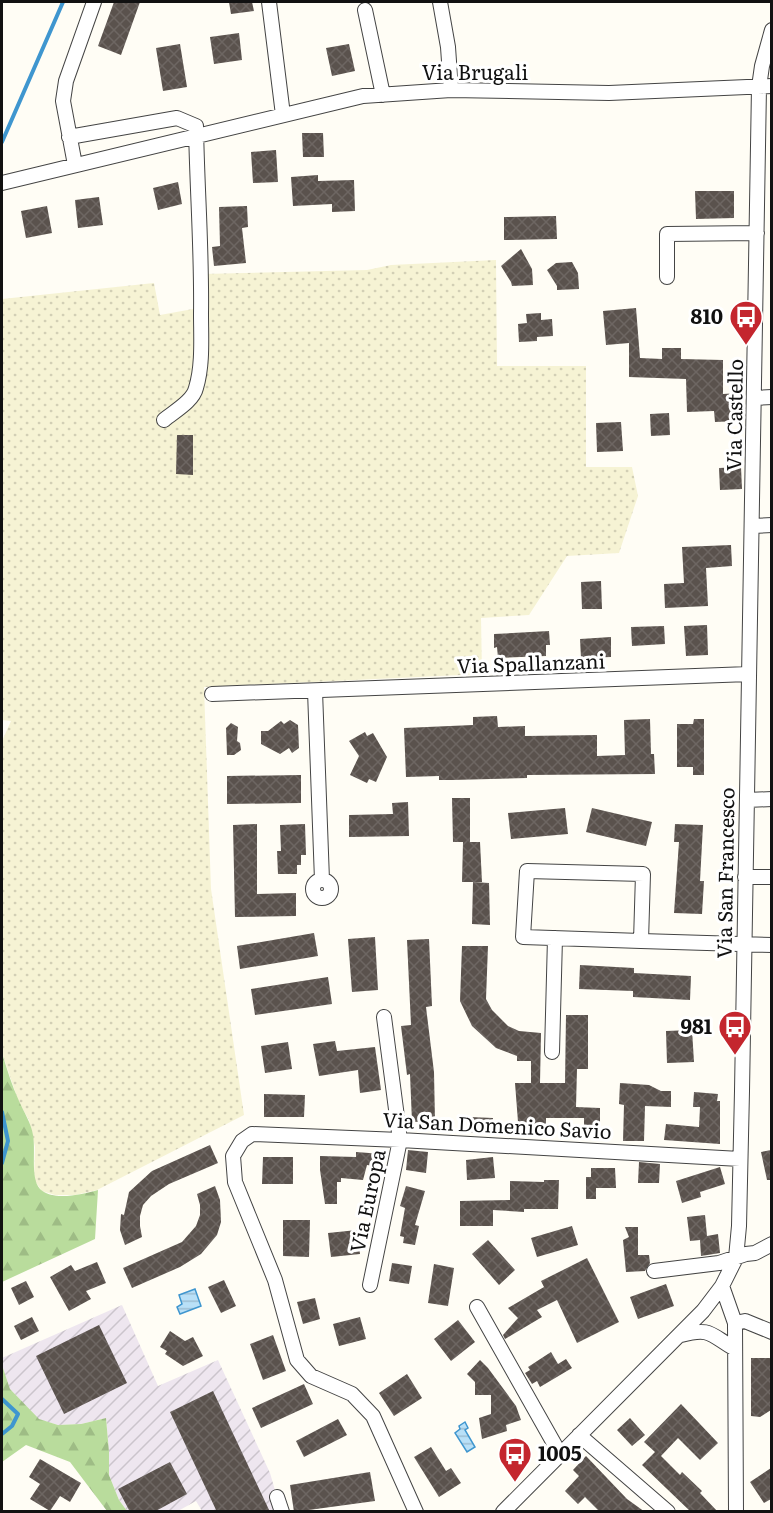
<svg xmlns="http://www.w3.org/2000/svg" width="773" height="1513" viewBox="0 0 773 1513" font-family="Literata,serif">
<defs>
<pattern id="industrial-furrows" width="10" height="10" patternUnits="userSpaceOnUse" patternTransform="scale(1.5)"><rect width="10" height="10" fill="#eee6ef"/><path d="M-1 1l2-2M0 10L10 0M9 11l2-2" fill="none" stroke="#cbc4cc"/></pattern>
<pattern id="farmland-dots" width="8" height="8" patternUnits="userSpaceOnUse" patternTransform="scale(1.5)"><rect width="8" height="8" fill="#f6f3d4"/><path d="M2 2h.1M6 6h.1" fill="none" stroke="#d2cfb5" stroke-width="1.8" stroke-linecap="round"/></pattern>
<pattern id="forest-firs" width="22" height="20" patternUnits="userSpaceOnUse" patternTransform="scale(1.5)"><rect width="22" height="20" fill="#b9dc9c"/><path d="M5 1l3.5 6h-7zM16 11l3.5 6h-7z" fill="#9ebc85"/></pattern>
<pattern id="water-rules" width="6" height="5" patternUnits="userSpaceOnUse" patternTransform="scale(1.5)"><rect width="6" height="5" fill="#b9e0f7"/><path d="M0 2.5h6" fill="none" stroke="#9ebfd3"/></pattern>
<pattern id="building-cross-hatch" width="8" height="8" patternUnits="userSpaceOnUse" patternTransform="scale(1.5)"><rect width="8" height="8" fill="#5a524d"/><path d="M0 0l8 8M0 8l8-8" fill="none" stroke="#6d6662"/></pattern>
</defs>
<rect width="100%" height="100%" fill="#fffdf5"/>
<!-- industrial -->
<path fill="url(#industrial-furrows)" d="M122 1305 158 1386 218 1360 270 1473 281 1511H202L196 1501 178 1511H127L119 1500 109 1475V1452L106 1418 81 1424 58 1425 38 1419 10 1389 2 1365V1358Z"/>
<!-- farmland -->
<path fill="url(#farmland-dots)" d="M496 260 497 366H586V467H632L638 496 619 553 567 556 529 615 481 618 482 674 204 687 211 889 244 1115 97 1190 75 1195H55L42 1191 34 1180 35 1147 29 1120 19 1103 2 1053V741L11 721 2 720V299L154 283 160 315 204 307 203 274 367 270 391 265Z"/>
<!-- forest -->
<path fill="url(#forest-firs)" d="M2 1053C7 1069 12 1086 19 1101 24 1113 31 1122 33 1135 36 1151 30 1178 40 1189 53 1202 83 1194 98 1190L95 1239 2 1282Z
M2 1365 10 1389 39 1419 58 1425 81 1424 106 1418 109 1452V1475L119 1500 127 1511H107L70 1462 26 1445 2 1462Z"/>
<!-- water -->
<path fill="url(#water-rules)" stroke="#3f96cf" stroke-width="1.5" d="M195 1289 201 1306 180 1314 177 1307 182 1304 179 1295Z
M465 1422 468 1428 465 1430 475 1447 467 1452 455 1433 460 1429 459 1426Z"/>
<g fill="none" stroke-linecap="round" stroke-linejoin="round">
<!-- stream -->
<path stroke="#3f96cf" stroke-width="4" d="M2 142 63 2
M2 1112 8 1141 2 1163
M2 1399 18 1414 12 1426 2 1434"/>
</g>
<!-- building -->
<path fill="url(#building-cross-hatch)" d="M114 2H140L121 55 98 46Z
M229 2H252L254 11 231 14Z
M239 33 242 60 214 64 210 37Z
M180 44 187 87 163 91 156 48Z
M349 44 355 71 332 76 326 48Z
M302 133H323L324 157H303Z
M276 150 278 182 253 183 251 152Z
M318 175V181L354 180 355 211 332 212V204L293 206 291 177Z
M178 182 182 204 158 210 153 188Z
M695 191H734V218L696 219Z
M99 197 103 225 78 228 75 200Z
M47 206 52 233 26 238 21 211Z
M247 206 248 227 242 228 246 263 214 266 212 247 220 246 219 207Z
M556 216 557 239 504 240V217Z
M521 249 532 269 533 285 512 286 511 282 501 266Z
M572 262 578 273 579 289 557 290V286L547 270 556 263Z
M636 308 640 358 662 359V348H681V359L723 360V394L739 393 740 421 715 422 714 411 687 412 686 379 629 377V343L606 345 603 311Z
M541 313V320L552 319 553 336 537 337V341L519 342 518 324 527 323 526 314Z
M669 413 670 435 651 436 650 414Z
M621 422 623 451 597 452 596 423Z
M177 435H193V475L176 474Z
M741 467 742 489 720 490 719 468Z
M731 545 732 566 706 568 708 606 665 608 664 584 684 583 682 547Z
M601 581 602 609H582L581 582Z
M707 625 708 655 686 656 684 626Z
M664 626 665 644 632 646 631 627Z
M549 631 550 645H546V656L498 658 497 647 494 648V634Z
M611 637V657L581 658 580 639Z
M497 716 498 727 525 726V736L597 735V756L625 755 624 720 650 719 651 754H654L655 774 527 775V778L452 780H439V776L406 777 404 728 473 725V717Z
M694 719H704V775H693V767H677V724H693Z
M290 720 298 725 299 748 292 753 289 748 280 754 261 744V731H268L281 721 284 724Z
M231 723 238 727 237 741 240 743 241 750 234 755H227L226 728Z
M365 732 367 736 373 733 387 757 376 782 369 779 367 783 350 775 359 756 349 741Z
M301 775V803L227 804V776Z
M452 798H470V842H480L482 882H462L463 842H453Z
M408 802 409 836 349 837V815L393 814 392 803Z
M565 808 568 834 511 839 508 813Z
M592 808 652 822 646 846 586 832Z
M257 824V894L296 893V916L235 917 233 825Z
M305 824 306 855H301V865H297V874H278L277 851H281L280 825Z
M675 824 703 825 700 881H704L702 914 674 913 679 842H674Z
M473 882 489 883 490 925 472 924Z
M314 933 318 956 240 969 237 946Z
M375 937 378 990 352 992 348 939Z
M429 939 432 1006 426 1007 434 1072 435 1121 412 1122 410 1074 407 1075 401 1026 411 1025 407 940Z
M462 946H488L486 999 492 1010 508 1026 519 1031 541 1033 540 1083H565L566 1015H588V1069H577L576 1107 600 1108V1126L584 1125V1118H546V1134L519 1135 515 1083H531V1061H517V1056L496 1048 472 1026 460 1001Z
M580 965 634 968V973L691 976 690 1000 633 997V991L579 989Z
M328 977 332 1004 255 1015 251 989Z
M692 1030 694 1062 667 1063 666 1031Z
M335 1041 337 1051 375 1047 381 1090 360 1093 358 1070 319 1076 313 1044Z
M288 1042 292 1069 265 1073 261 1046Z
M620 1083 649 1085 661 1091H671V1107L645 1106 644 1141H623L624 1105 619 1104Z
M694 1092 718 1094 717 1101H720V1144L664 1140 666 1124 699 1127 700 1107H693Z
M264 1094 305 1095 304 1117H264Z
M470 1117 493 1118 492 1134 469 1132Z
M210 1145 218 1163 169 1184 151 1196 143 1205 140 1216V1226L142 1237 125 1245 120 1230 121 1214 124 1215 129 1192 152 1171Z
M408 1150 428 1152 426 1173 406 1170Z
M771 1150V1180H767L761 1152Z
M356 1152 382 1154 381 1167 367 1165 363 1180 341 1178V1182H337V1204H325L320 1170V1156L356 1157Z
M263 1157H293V1184H262Z
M493 1157 495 1178 467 1180 466 1160Z
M639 1162 660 1164 659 1183H638Z
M720 1167 725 1184 700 1192 701 1197 682 1203 676 1181Z
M591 1168H615L616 1188H596V1199H586V1177H591Z
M544 1180H559L558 1209H524V1212L493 1210V1226H460V1201L510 1200V1181L544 1182Z
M215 1186 220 1200 221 1222 217 1235 201 1254 180 1267 132 1288 123 1268 182 1242 196 1226 200 1215V1205L197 1194Z
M406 1186 425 1191 415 1225 419 1226 415 1245 403 1243 404 1237 400 1236 405 1208 400 1206Z
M705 1215 707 1236 718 1234 720 1253 701 1256 700 1240 690 1241 687 1217Z
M283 1220H310L309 1257 283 1256Z
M572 1226 578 1245 537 1257 531 1238Z
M625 1227H638V1255H649L650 1263 645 1271 626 1272 623 1240 629 1237Z
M357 1230 360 1254 331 1257 328 1233Z
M488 1240 515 1270 499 1285 472 1254Z
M587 1258 619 1322 577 1343 557 1300 537 1310 542 1317 505 1339 503 1335 518 1318 508 1308 544 1287 541 1281Z
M97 1262 106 1283 86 1291 91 1299 69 1311 50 1277 71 1265 75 1271Z
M392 1263 412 1266 409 1284 389 1281Z
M434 1264 454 1268 448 1306 428 1303Z
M224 1280 236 1306 221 1313 208 1287Z
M26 1281 34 1297 19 1305 11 1288Z
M666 1284 674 1306 638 1319 630 1297Z
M315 1298 320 1319 303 1324 297 1302Z
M32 1317 39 1331 21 1340 14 1326Z
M360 1317 366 1339 339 1346 333 1324Z
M458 1320 475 1342 451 1361 434 1339Z
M99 1325 127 1383 64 1414 36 1356Z
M170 1331 185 1341 193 1337 203 1356 183 1366 165 1354 167 1351 160 1347Z
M273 1335 286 1371 263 1380 250 1344Z
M551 1352 558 1364 566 1359 572 1368 540 1387 537 1381 532 1384 525 1373 530 1370 528 1367Z
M751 1358H771V1410L760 1417 751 1416Z
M480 1360 488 1368 516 1406 521 1420 506 1425 507 1431 482 1439 479 1418 491 1414V1395H475V1382L467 1374Z
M407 1374 422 1398 394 1416 379 1393Z
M304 1384 313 1404 261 1428 252 1408Z
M213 1391 270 1512H217L170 1412Z
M681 1404 718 1443 700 1460 678 1438 661 1456 680 1475 682 1472 702 1491 700 1493 718 1512H691L642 1465 655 1452 644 1442Z
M630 1418 645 1435 632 1446 617 1430Z
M338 1419 347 1435 304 1457 296 1441Z
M431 1447 446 1471 451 1468 461 1483 439 1497 414 1457Z
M586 1456 627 1499 645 1512H600L585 1497 578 1504 565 1491 579 1476 573 1470Z
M40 1459 81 1483 70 1502 60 1496 50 1511 30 1499 40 1484 29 1477Z
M170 1462 187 1494 154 1512H130L118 1489Z
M771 1468V1499L764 1503 750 1482Z
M370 1472 375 1501 294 1512 290 1485Z"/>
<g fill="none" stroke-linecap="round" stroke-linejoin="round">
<!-- minor casing -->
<g stroke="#444" stroke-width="16">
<path id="minor" d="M269 2 283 115
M440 2 448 47 451 90
M365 10 383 95
M69 137 177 118 196 126C197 189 202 251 201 314 201 338 203 365 196 388 193 401 175 411 164 420
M75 165 63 101 66 81 94 2
M2 183 363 96 451 90 609 93 772 86
M667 277V234L757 233
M755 398 772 397
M752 526 772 525
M315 691 322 880
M212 694 749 674
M747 800 772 799
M745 877H772
M313 889a9 9 0 1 1 18 0a9 9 0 1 1-18 0Z
M641 941 523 937 527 871 643 874 641 941 772 945
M552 1052 555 938
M654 1271 719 1263 746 1254 755 1253 772 1244
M370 1285 400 1140 384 1017
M722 1286 735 1323 736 1512
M477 1307 560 1454
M735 1323 745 1321 772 1332
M681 1335C712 1327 710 1335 735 1349
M579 1435 668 1512
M277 1497 282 1512
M416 1512 373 1416 352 1394 311 1376 297 1360 275 1280 235 1182 233 1156 242 1141 252 1134 400 1140 740 1159
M503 1512 703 1311 722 1286 736 1258 739 1226 742 1091 759 87 762 66 772 30"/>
</g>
<!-- minor -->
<use href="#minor" stroke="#fff" stroke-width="14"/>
</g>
<!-- icons -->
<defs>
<g id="bus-pin" transform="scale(1.725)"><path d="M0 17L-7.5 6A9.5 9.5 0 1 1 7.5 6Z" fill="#c4262e" stroke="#fff"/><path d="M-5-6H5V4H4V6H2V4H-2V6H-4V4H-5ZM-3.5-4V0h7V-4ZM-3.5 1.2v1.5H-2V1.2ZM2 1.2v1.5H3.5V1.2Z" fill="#fff"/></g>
</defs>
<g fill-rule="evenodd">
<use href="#bus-pin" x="746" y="317"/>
<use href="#bus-pin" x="735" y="1027"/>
<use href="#bus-pin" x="515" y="1454"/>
</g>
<g text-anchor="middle" stroke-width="6" stroke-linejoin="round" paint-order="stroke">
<!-- street labels -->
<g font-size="20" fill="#111" stroke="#fff">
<text x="475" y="80">Via Brugali</text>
<text transform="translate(735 415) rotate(-89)" y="7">Via Castello</text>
<text transform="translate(531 664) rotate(-2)" y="7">Via Spallanzani</text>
<text transform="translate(726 873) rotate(-89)" y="7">Via San Francesco</text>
<text transform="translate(497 1126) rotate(3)" y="7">Via San Domenico Savio</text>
<text transform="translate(368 1201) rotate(-78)" y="7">Via Europa</text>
</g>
<!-- poi labels -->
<g font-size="20" font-weight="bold" fill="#111" stroke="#fff" text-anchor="end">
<text x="723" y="324">810</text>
<text x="712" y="1034">981</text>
<text x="538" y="1461" text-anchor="start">1005</text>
</g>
</g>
<!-- border -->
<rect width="773" height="1513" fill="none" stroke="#111111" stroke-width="6"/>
</svg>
